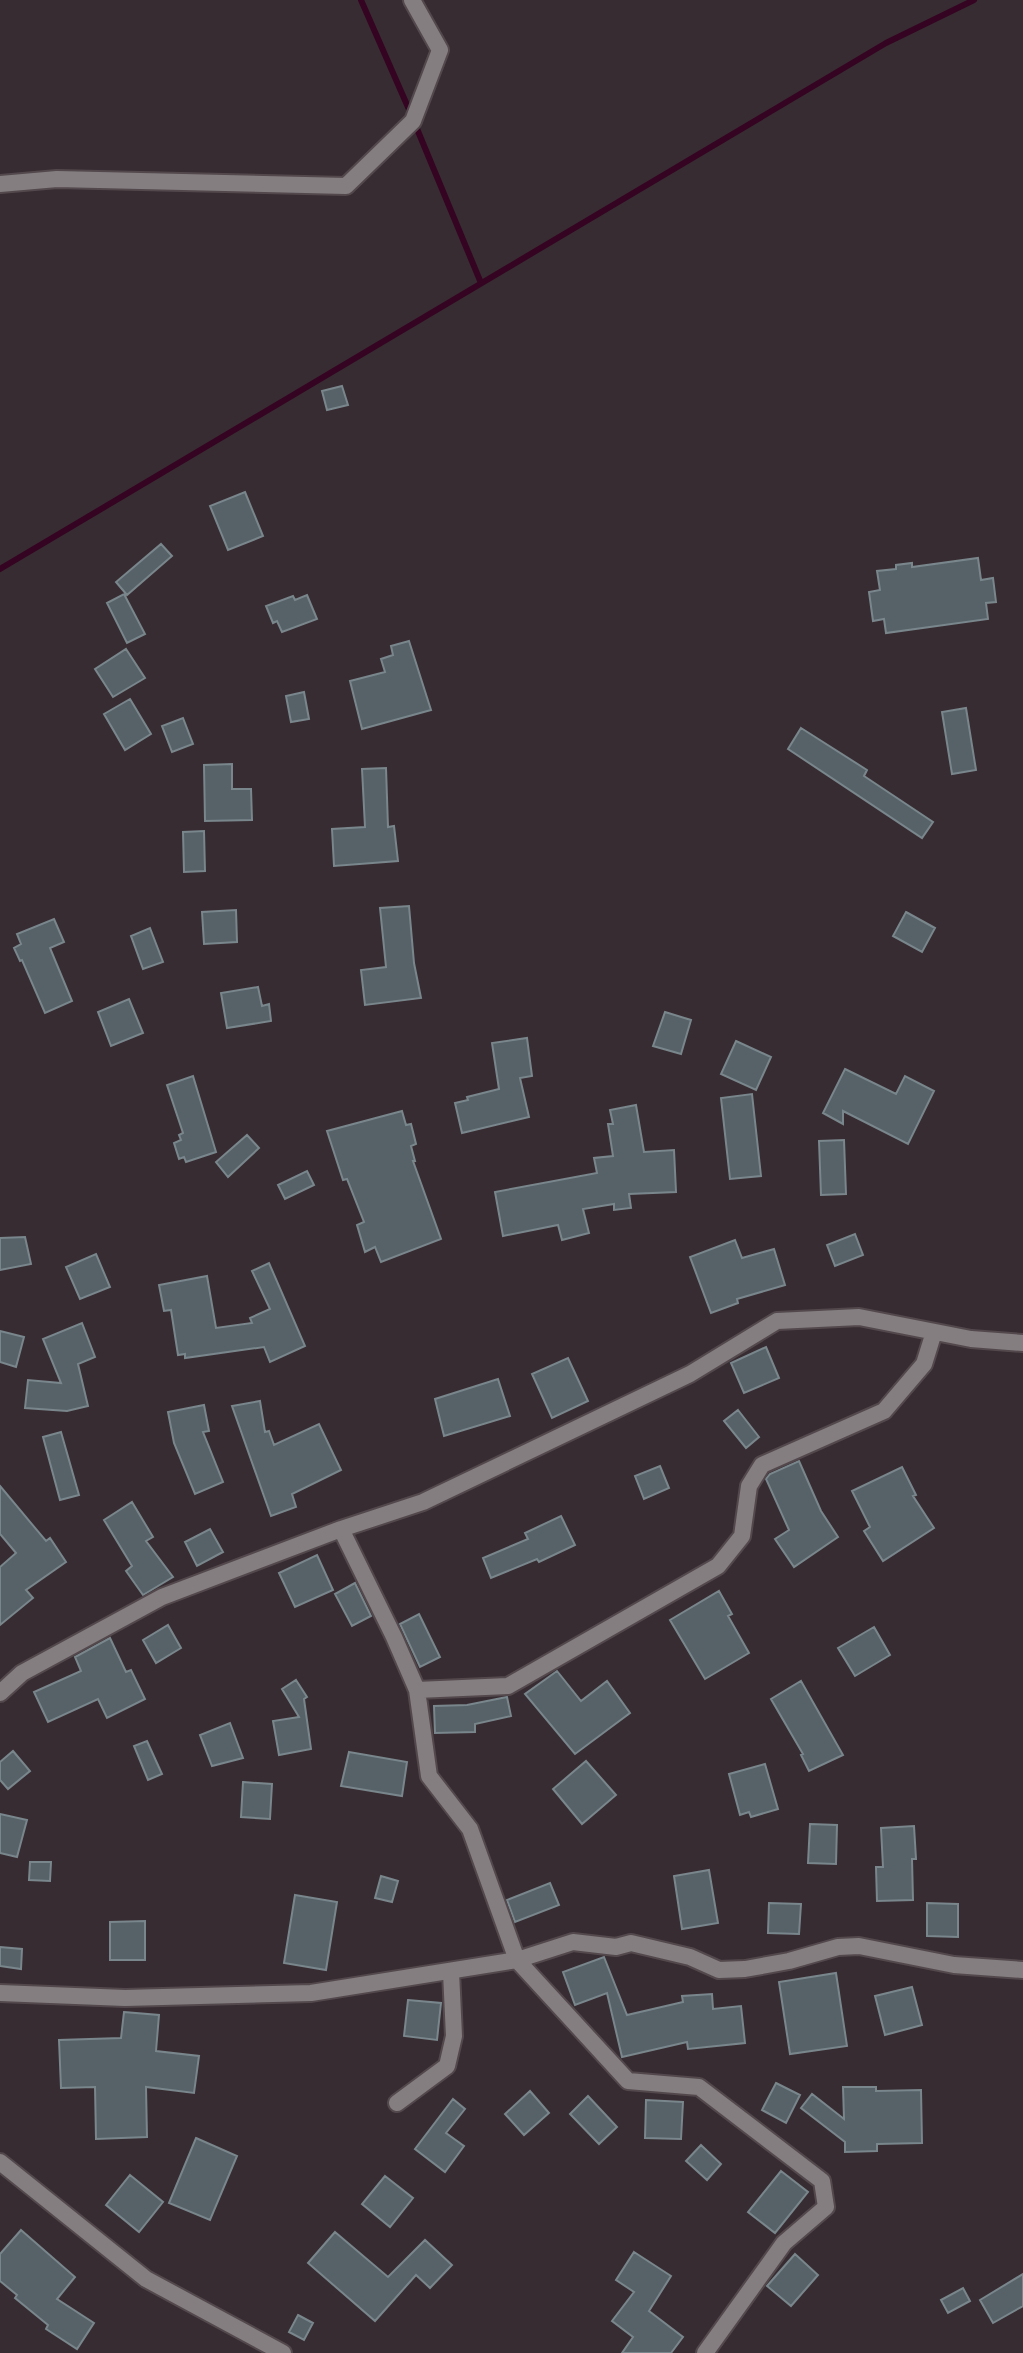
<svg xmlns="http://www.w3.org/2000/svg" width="1023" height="2353" viewBox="0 0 1023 2353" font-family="Poppins,sans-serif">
<rect width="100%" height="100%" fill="#372c31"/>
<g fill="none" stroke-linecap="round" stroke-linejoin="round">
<!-- stream -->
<path stroke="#350422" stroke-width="6" d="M361 0 411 114
M415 124 481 283
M0 569 886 43 974 0"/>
</g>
<!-- building -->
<path fill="#566268" stroke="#79868c" stroke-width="2" d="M342 386 348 405 327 410 322 391Z
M245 492 263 536 228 550 210 506Z
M161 544 172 556 127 595 116 582Z
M978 558 981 580 993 578 996 602 986 603 988 619 886 633 884 619 873 621 869 592 880 590 877 571 896 569V565L912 563V567Z
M124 594 145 634 127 643 107 603Z
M307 595 317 619 282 632 277 621 273 623 266 606 293 596 295 600Z
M409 641 431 710 362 729 350 681 385 672 381 659 393 655 391 646Z
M126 649 145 678 113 697 95 669Z
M304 692 309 719 291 722 286 696Z
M130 699 151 734 125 750 104 714Z
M966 708 976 770 952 774 942 712Z
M183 718 193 744 172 752 162 726Z
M801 728 867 770 864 776 933 822 922 838 788 749Z
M232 764V789H251L252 820 205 821 204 765Z
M386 768 388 827 394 826 398 861 334 866 332 829 365 827 362 769Z
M204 831 205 871 184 872 183 832Z
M409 906 414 963 421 998 365 1005 361 970 386 967 380 908Z
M236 910 237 942 204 944 202 912Z
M906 912 935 928 922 952 893 936Z
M54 919 64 942 50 948 72 1001 45 1013 22 960 20 961 14 948 21 944 17 934Z
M150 928 163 962 143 969 131 936Z
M258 987 262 1006 269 1004 271 1021 227 1028 221 993Z
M129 999 143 1033 111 1046 98 1012Z
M665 1012 691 1020 681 1054 653 1046Z
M527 1038 532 1076 520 1078 529 1117 462 1133 455 1103 468 1100 467 1097 499 1089 492 1043Z
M736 1041 771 1057 756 1090 721 1074Z
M845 1069 896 1094 905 1076 934 1091 908 1144 843 1111V1124L823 1113Z
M193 1076 216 1152 186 1162 184 1157 179 1159 174 1143 181 1140 179 1135 183 1133 167 1085Z
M752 1094 761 1176 730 1179 721 1098Z
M636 1105 644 1152 674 1150 676 1192 629 1194 631 1208 614 1210V1204L583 1209 589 1233 562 1240 558 1225 503 1236 495 1192 597 1173 594 1158 613 1156 608 1124H613L610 1110Z
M402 1111 406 1125 411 1124 416 1144 411 1146 415 1161H413L441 1239 381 1262 375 1247 365 1252 357 1225 364 1222 347 1179 343 1180 327 1131Z
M247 1135 259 1148 228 1177 216 1162Z
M844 1140 846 1194 821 1195 819 1141Z
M307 1171 314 1185 285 1199 278 1185Z
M855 1234 863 1255 835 1266 827 1245Z
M25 1237 31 1264 0 1270V1238Z
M735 1240 742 1258 774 1249 785 1285 737 1299 738 1303 711 1313 690 1257Z
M96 1254 110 1287 80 1299 66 1267Z
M269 1263 305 1346 270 1362 264 1347 185 1358V1354L178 1355 171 1310 164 1311 159 1285 207 1276 216 1328 252 1323 250 1318 270 1309 252 1271Z
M82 1323 95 1357 78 1364 88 1406 67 1411 25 1408 28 1380 61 1383 43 1339Z
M0 1331 24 1337 16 1367 0 1362Z
M766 1347 779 1378 744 1393 731 1363Z
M568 1358 588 1401 552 1418 532 1374Z
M498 1379 510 1416 444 1436 435 1399Z
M260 1401 265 1432 269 1431 274 1445 319 1424 341 1470 292 1494 296 1507 271 1516 232 1406Z
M204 1405 209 1431 203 1432 223 1482 195 1494 174 1443 168 1412Z
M738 1410 759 1437 746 1448 724 1421Z
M61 1432 79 1495 60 1500 43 1437Z
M799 1461 821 1511 838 1537 794 1567 775 1539 789 1530 766 1479 770 1474Z
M660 1466 669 1488 644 1499 635 1476Z
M902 1467 916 1495 913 1496 934 1528 883 1561 864 1531 870 1527 852 1491Z
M0 1486 46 1541 50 1538 66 1562 26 1590 33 1598 0 1625V1567L16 1553 0 1534Z
M132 1502 153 1537 146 1541 173 1577 143 1595 126 1571 132 1566 104 1520Z
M561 1516 575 1545 539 1562 537 1559 491 1578 483 1558 528 1539 525 1533Z
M210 1529 223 1552 197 1566 185 1542Z
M317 1555 333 1590 295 1607 279 1573Z
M355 1583 371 1616 352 1626 335 1594Z
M719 1591 732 1614 728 1616 749 1653 705 1679 670 1620Z
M419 1614 440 1657 420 1667 400 1624Z
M168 1625 181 1648 156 1663 143 1640Z
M874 1627 890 1655 855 1676 838 1648Z
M110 1638 126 1672 131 1670 145 1699 107 1718 98 1699 48 1722 34 1692 81 1671 75 1657Z
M557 1671 581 1701 607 1681 630 1713 575 1754 525 1694Z
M296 1680 307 1697 304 1699 311 1749 279 1755 273 1721 299 1717 282 1689Z
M801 1681 843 1755 809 1771 801 1755 803 1754 771 1699Z
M507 1697 511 1716 475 1724V1732L435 1733 434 1706 467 1705Z
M230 1723 243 1758 212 1766 200 1735Z
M147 1741 162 1774 148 1780 134 1746Z
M13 1751 30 1771 8 1789 0 1780V1762Z
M349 1752 407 1762 402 1796 341 1786Z
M586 1761 616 1795 582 1824 553 1789Z
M765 1764 778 1809 751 1817 749 1812 740 1815 729 1774Z
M243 1782 272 1784 270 1819 241 1817Z
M0 1814 27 1820 17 1857 0 1853Z
M810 1824 837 1825 836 1864 808 1863Z
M914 1826 916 1859H912L913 1900 877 1901 876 1867H883L881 1828Z
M30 1862H51L50 1881 29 1880Z
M709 1870 718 1923 682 1929 674 1876Z
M381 1876 398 1881 392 1902 375 1898Z
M550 1883 559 1905 515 1922 507 1900Z
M295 1895 337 1902 326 1970 284 1963Z
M769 1903 801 1904 799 1934 768 1933Z
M927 1903 958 1904V1937L927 1936Z
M145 1921V1960H110V1922Z
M0 1947 22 1949 21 1969 0 1966Z
M604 1957 627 2015 683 2002 682 1996 712 1994 713 2009 741 2006 745 2043 688 2049 687 2042 622 2057 607 1993 575 2005 563 1972Z
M836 1973 847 2046 790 2054 779 1982Z
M912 1987 922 2025 885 2035 875 1996Z
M408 2000 441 2003 437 2040 404 2036Z
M124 2012 159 2015 156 2051 199 2056 194 2093 146 2087 147 2137 96 2139 95 2087 61 2088 59 2040 121 2038Z
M776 2083 800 2095 786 2123 762 2110Z
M843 2087H876V2091L921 2090 922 2143 877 2144V2151L845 2152V2142L801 2108 812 2094 844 2119Z
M530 2091 549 2113 524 2135 505 2114Z
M588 2096 617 2127 599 2144 570 2114Z
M453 2099 465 2109 446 2133 464 2146 445 2172 415 2149Z
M646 2100 683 2102 681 2139 645 2138Z
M196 2138 237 2156 210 2220 169 2203Z
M701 2145 721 2164 707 2180 686 2161Z
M781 2171 808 2192 775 2233 748 2212Z
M130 2175 163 2202 139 2232 106 2205Z
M385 2176 413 2198 390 2227 362 2204Z
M21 2230 75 2277 57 2299 94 2323 77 2349 46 2329 48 2325 15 2298 17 2295 0 2281V2254Z
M335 2232 388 2277 425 2240 452 2265 430 2288 416 2275 375 2321 308 2263Z
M634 2252 671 2276 649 2311 683 2337 671 2353H622L633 2337 612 2321 634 2292 616 2280Z
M795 2254 818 2275 791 2306 767 2286Z
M1023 2274V2306L993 2323 980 2300Z
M963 2288 970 2301 948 2313 941 2300Z
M298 2315 313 2323 304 2340 289 2332Z"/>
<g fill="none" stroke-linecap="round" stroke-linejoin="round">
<!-- minor casing -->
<g stroke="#53494d" stroke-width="20">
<path id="minor" d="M0 184 57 179 346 186 413 121 440 50 412 0
M341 1529 394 1637 417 1690 429 1776 470 1829 517 1960 628 2081 699 2087 822 2181 826 2207 784 2243 705 2353
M417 1690 508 1686 718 1566 742 1536 749 1486 762 1465 884 1411 924 1364 934 1332
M0 1693 22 1673 162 1597 341 1529 423 1502 690 1374 777 1321 859 1317 971 1339 1023 1343
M0 1993 125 1998 311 1993 517 1960 573 1942 616 1947 631 1943 690 1957 719 1970 745 1969 789 1961 838 1947 859 1946 954 1965 1023 1970
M397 2103 447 2066 454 2036 451 1972
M0 2162 146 2279 283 2353"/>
</g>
<!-- minor -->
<use href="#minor" stroke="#847e81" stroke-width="16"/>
</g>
</svg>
